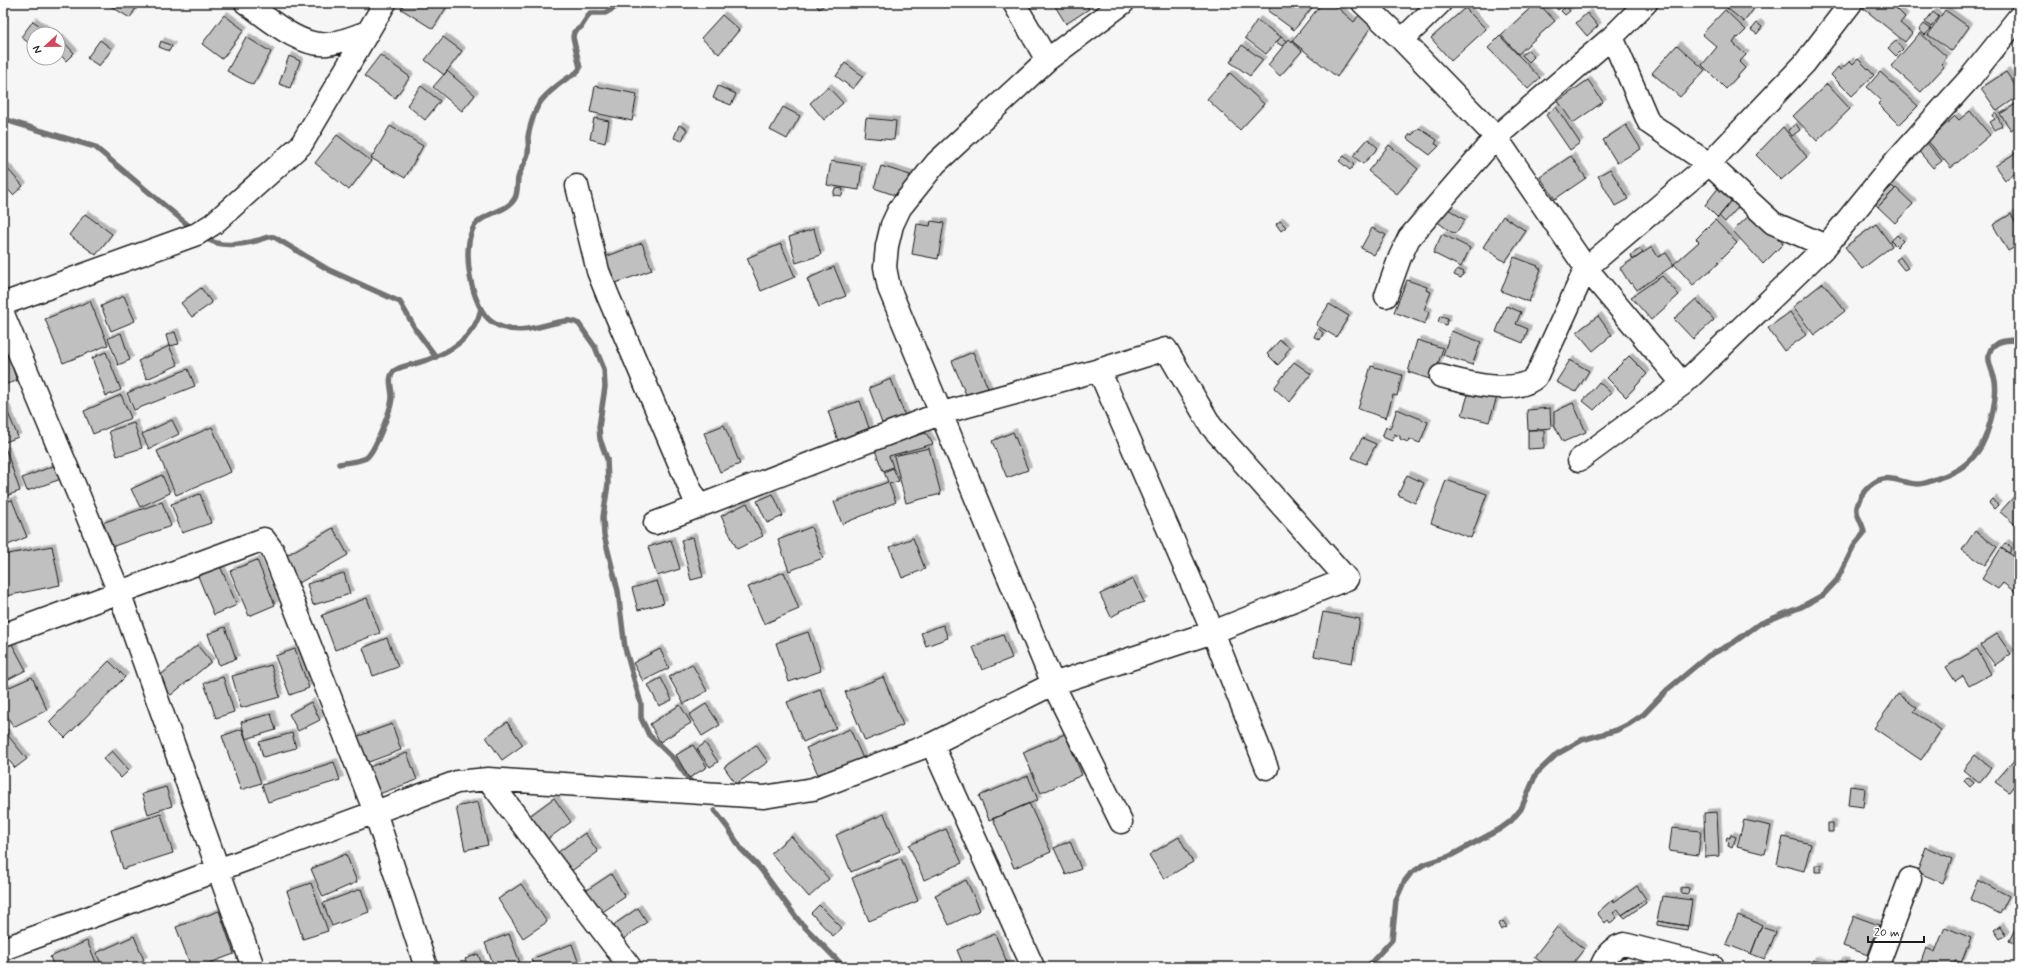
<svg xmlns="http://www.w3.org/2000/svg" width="2022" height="970" viewBox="0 0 2022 970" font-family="Mynerve,sans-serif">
<defs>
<filter id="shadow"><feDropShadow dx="3.5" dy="-3.5" stdDeviation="0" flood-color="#0004"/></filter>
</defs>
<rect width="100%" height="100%" fill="#f6f6f6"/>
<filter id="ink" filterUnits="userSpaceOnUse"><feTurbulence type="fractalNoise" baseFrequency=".025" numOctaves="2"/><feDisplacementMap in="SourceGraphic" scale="8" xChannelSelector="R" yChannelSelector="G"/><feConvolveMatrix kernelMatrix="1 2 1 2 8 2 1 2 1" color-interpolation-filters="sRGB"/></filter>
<g filter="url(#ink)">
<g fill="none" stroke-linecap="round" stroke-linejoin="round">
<!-- stream -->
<path stroke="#727272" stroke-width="5.5" d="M623 3 605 13H590L581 27 574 32 573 37 580 68C577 74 571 76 566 79 559 84 541 98 538 106 534 112 529 130 528 137 528 142 529 148 528 153 527 161 520 169 518 178 517 184 518 192 515 198 508 212 485 212 475 225 460 246 471 308 492 322 525 344 561 311 579 324L595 347 604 369 605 387 599 427 600 439 607 459 608 484 603 517 604 535 618 591 625 648 641 704V718L649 735 674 759 691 782
M3 117 12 122 95 147 194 230
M203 236C218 249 241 245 259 240 265 238 268 236 274 237L329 270 400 302 416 330 436 357
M339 464C347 462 358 462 366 458 375 452 392 407 392 397 392 387 387 379 394 371 399 367 408 365 414 364 444 356 474 341 481 309
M715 811 728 828 741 849 760 868 799 921 844 967
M1367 967 1392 940 1396 900 1404 882 1411 873 1425 864 1450 856 1500 829 1511 821 1521 809 1536 774 1557 754 1582 740 1617 730 1629 724 1644 714 1668 689 1708 656 1733 643 1759 624 1801 607 1823 595 1837 580 1855 544 1864 533C1864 524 1855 516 1857 507 1860 492 1875 476 1892 479 1900 480 1910 484 1918 484 1926 484 1932 480 1939 478 1956 472 1967 466 1978 451 1988 438 1998 398 1995 381 1993 371 1985 359 1991 349 1996 340 2010 340 2019 340"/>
</g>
<!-- building -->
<path fill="#c0c0c0" stroke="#1c1c1c" filter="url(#shadow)" d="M135 3 138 4 130 18 107 4Z
M405 3H449L433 29 401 9Z
M815 3H827L819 9Z
M1053 3H1085L1089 9 1066 24Z
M1274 3H1311L1314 5 1294 30 1268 11Z
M1322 3H1332L1354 22 1359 15 1371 27 1337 77 1292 41Z
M1536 3H1538L1555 21 1518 54 1501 35Z
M1552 3H1566L1558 10Z
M1721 3H1758L1744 22Z
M1868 3H1901L1897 9 1905 17 1900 23 1912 33 1905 42 1863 8Z
M1566 6 1570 11 1565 15 1561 11Z
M1465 8 1486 29 1451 61 1431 38Z
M1725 10 1746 30 1738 38 1737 37 1733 43 1746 55 1739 62 1745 68 1726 89 1702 65 1717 47 1702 34Z
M1945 10 1969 27 1952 51 1928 35Z
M1933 12 1939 17 1931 27 1925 22Z
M1587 13 1598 26 1587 36 1576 23Z
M224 15 244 30 222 59 202 44Z
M722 15 739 30 719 54 701 38Z
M1257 20 1281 37 1266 54 1245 38Z
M33 21 51 34H34V47L21 37Z
M1757 23 1762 27 1757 34 1751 30Z
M1924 24 1931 29 1925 35 1919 30Z
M1920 33 1947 57 1941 64 1944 67 1921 92 1891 66Z
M1500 36 1540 78 1528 89 1488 48Z
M59 37 74 53 66 61 58 52Z
M246 37 271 52 253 85 227 71Z
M443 37 462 51 444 75 425 60Z
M1281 37 1286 41 1282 46 1276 42Z
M1289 39 1302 51 1280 76 1268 65Z
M100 40 112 49 99 66 87 58Z
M161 41 172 46 169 51 159 47Z
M1896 41 1903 49 1896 56 1888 48Z
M1242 45 1263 60 1250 76 1230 62Z
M1677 45 1705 70 1680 97 1652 73Z
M1528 50 1534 57 1529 62 1522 55Z
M380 55 410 77 395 98 364 76Z
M289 56 300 61 290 88 279 84Z
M1858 59 1874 75 1852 96 1831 75 1838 67 1840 70 1850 61 1853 64Z
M845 63 863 76 853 89 836 76Z
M447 71 475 95 462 111 433 87Z
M1880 72 1918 106 1899 125 1878 104 1881 100 1867 87Z
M2006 72 2019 91V96L1997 111 1981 88Z
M1230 73 1264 104 1240 130 1207 99Z
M1588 80 1603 102 1573 123 1558 101Z
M1827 84 1850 109 1817 141 1793 116Z
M421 86 440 101 425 120 407 105Z
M595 86 637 94 632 121 590 112Z
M718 86 736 94 731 105 713 98Z
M828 87 843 103 824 120 810 103Z
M2019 102V125L2011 130 2000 114Z
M783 107 800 116 787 139 770 130Z
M1556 107 1580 143 1570 150 1546 115Z
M1970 111 1990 135 1951 168 1928 141 1955 116 1959 120Z
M1996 113 2002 126 1995 130 1990 122 1995 119 1993 115Z
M594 118 609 121 605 143 590 139Z
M866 118 896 121 894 140 864 137Z
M1796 124 1800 130 1792 136 1788 130Z
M679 125 687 129 682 141 674 138Z
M1626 125 1641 149 1617 163 1603 140Z
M390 126 423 146 405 178 371 158Z
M1783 127 1807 157 1781 180 1756 155Z
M1419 128 1437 140 1435 144 1439 146 1430 155 1407 138 1410 134 1412 135Z
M337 135 371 161 349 190 315 163Z
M1923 138 1942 161 1933 168 1916 148Z
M1368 139 1378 148 1363 164 1353 156Z
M1389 145 1418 169 1397 194 1368 171Z
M2017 152 2019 155V171L2005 180 1995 166Z
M1344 156 1354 165 1350 170 1339 161Z
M1571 156 1586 178 1555 199 1540 177Z
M831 161 862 166 859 190 827 185Z
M3 164 23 186 13 195 3 184Z
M881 166 910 175 903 198 874 188Z
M1610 169 1628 199 1615 206 1598 176Z
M1892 186 1895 189 1878 207 1875 203Z
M1719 187 1733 199 1718 218 1705 205Z
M835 188 843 189 842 196 833 195Z
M1896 188 1913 204 1895 223 1878 207Z
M1733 199 1741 204 1725 222 1719 216Z
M1442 205 1465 220 1456 233 1451 232 1432 218Z
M1753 212 1783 244 1763 264 1733 231Z
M85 214 112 234 96 255 69 235Z
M2011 214 2019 230V245L2008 251 1993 225Z
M1503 216 1526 231 1505 262 1483 247Z
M1715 220 1737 243 1718 262 1719 263 1693 285 1674 264 1699 242 1696 239Z
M931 221 944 223 938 259 912 254 917 224 930 226Z
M1280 221 1286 227 1281 231 1276 224Z
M1876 224 1892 246 1862 269 1845 247Z
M1372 228 1386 235 1374 255 1361 248Z
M814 229 821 255 796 263 789 237Z
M1442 234 1470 248 1461 267 1433 253Z
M1897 235 1903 241 1897 247 1891 241Z
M642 243 652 270 607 286 597 260Z
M781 244 795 277 761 291 747 258Z
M1652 247 1658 257 1666 253 1674 265 1637 290 1632 283 1630 284 1620 268Z
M1640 249 1643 253 1633 260 1631 255Z
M1514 257 1538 266 1537 267 1541 269 1529 302 1501 291Z
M1900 257 1908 268 1904 270 1896 260Z
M834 267 846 296 819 307 807 279Z
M1457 269 1464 272 1461 278 1454 275Z
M1662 276 1679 295 1651 320 1631 297Z
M1407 280 1427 287 1426 290 1431 292 1424 310 1429 312 1425 324 1394 312Z
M1823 283 1845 311 1814 335 1793 307Z
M201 288 212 303 192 317 181 303Z
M124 296 135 321 111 331 101 306Z
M1696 299 1714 320 1693 339 1674 319Z
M90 301 108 345 63 363 45 319Z
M1329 304 1349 316 1336 337 1316 325Z
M1506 306 1521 312 1516 324 1528 329 1523 343 1496 332Z
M1790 312 1806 335 1784 351 1768 328Z
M1440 316 1448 318 1446 325 1438 322Z
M1598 316 1612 335 1593 351 1577 332Z
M1318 328 1323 333 1320 340 1314 337Z
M1451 331 1481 342 1472 365 1443 355Z
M175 332 179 344 169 346 166 335Z
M121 333 130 360 118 365 108 338Z
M3 339 17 381 3 385Z
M1280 340 1290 348 1285 354 1286 356 1278 365 1267 354Z
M1417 340 1443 348 1433 380 1408 372Z
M169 346 178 365 147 379 138 361Z
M106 352 121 390 106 396 92 358Z
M973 352 995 405 974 414 952 361Z
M1629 356 1647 374 1626 397 1607 378Z
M1570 360 1589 371 1576 392 1556 382Z
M1294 362 1311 374 1290 402 1274 388Z
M1371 366 1402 375 1397 396 1393 395 1386 418 1358 409Z
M188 369 195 386 134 410 127 393Z
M891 379 910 429 887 437 869 388Z
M1599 382 1611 393 1594 410 1583 401Z
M1470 388 1497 397 1489 422 1462 415Z
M121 395 131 418 93 434 84 411Z
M3 401 18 437 3 443Z
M860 401 871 434 839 444 828 411Z
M1573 403 1586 432 1563 442 1554 425V412Z
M1550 408 1551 428 1528 430 1527 410Z
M1397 409 1428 422 1420 443 1409 439 1408 442 1400 439V436L1394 434 1392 441 1382 437 1386 427 1390 429Z
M172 420 179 434 149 449 142 434Z
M134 423 142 448 117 456 109 431Z
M724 425 740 464 720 472 704 433Z
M212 427 231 472 176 495 157 451Z
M1528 430H1544V448L1528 449Z
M1013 432 1028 470 1007 478 992 441Z
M926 433 933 444 889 456 893 467 883 471 874 448Z
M1362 438 1376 444 1366 464 1352 458Z
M929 448 941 494 906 503 894 456Z
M6 450 20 491 3 497V451Z
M56 465 61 479 27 491 22 478Z
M893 468 899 481 889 484 896 502 842 524 834 502 888 482 884 472Z
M162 475 170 493 140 507 131 489Z
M1407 475 1424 483 1415 503 1398 495Z
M1446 480 1487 494 1471 538 1431 523Z
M2019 491V526L2018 527 2000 512Z
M200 494 211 523 182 533 171 504Z
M773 494 783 516 767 523 757 501Z
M1993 499 1998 505 1994 509 1989 503Z
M12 500 27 537 3 547V503Z
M162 502 171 526 111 547 102 523Z
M747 503 763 536 737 549 721 516Z
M811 527 823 558 789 571 778 540Z
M333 528 348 555 299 583 284 557Z
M1975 531 1997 547 1985 565 1962 550Z
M693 537 703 577 691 580 681 540Z
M913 538 925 569 902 578 890 547Z
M671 540 680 569 657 576 648 547Z
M2005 543 2012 548 2009 553 2001 548Z
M52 546 60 585 6 596 3 582V555Z
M2001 548 2018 559 2019 561V595L2003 583 1998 589 1982 579Z
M257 560 275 605 249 616 230 571Z
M220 566 237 605 214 615 198 576Z
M784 572 799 609 764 624 748 587Z
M344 573 350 594 313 605 307 584Z
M1133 579 1144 602 1119 611 1120 612 1111 617 1100 594Z
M657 581 664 603 638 610 632 588Z
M367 598 380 633 335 650 322 615Z
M1323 612 1360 619 1352 663 1314 656Z
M943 625 948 638 926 646 921 633Z
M225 627 236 659 219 665 208 634Z
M3 631H5L26 670 3 682Z
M808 632 821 671 789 682 776 643Z
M1997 634 2011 654 1995 665 1980 645Z
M1003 635 1012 658 982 670 973 647Z
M387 638 398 667 373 676 363 648Z
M197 645 211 662 171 695 156 679Z
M295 649 309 688 290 695 275 656Z
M660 649 669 668 643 681 633 663Z
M1977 649 1991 674 1969 686 1963 676 1955 681 1946 667Z
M109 661 125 677 65 738 49 722Z
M692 664 707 691 684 704 669 677Z
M271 665 280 697 241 708 232 676Z
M32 677 47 710 13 727 3 707V690Z
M223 677 234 712 216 718 204 683Z
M883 677 903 725 865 741 845 692Z
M661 678 672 700 659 706 648 685Z
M820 689 836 728 803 742 787 702Z
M1898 694 1917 708 1914 712 1941 730 1921 760 1874 728Z
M2019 694V704L2013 698Z
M311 702 320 720 298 731 289 714Z
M706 704 720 725 702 736 689 715Z
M680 705 691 723 660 742 650 724Z
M271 714 276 730 246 739 241 722Z
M507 722 523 745 502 760 486 737Z
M392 724 401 750 366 763 356 737Z
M242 729 261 783 241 790 222 736Z
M850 729 864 761 821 781 806 748Z
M5 732 27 759 15 768 3 753V733Z
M292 733 296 748 263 757 259 742Z
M1065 734 1082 775 1041 793 1023 752Z
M705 743 718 762 710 767 697 749Z
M693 745 707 767 689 778 676 755Z
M756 745 768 762 736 784 724 767Z
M112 751 129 770 121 778 103 759Z
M407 753 417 780 379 794 369 767Z
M1975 755 1991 768 1979 783 1963 770Z
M2015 759 2019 762V779L2009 792 1995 782Z
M334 762 340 780 268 802 262 785Z
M1028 776 1038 800 989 820 979 796Z
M1967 777 1974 783 1970 787 1964 781Z
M1850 786 1865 788 1863 807 1848 805Z
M166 787 172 806 148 814 142 794Z
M554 798 571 822 541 844 524 820Z
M478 802 488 845 465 850 456 807Z
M1029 803 1051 852 1014 868 993 819Z
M1717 812 1719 856 1705 857 1704 813Z
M161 814 173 853 123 869 111 830Z
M884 814 900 851 851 872 836 835Z
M1744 820 1771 826 1765 854 1737 847Z
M1828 823H1833V832H1828Z
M1672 828 1701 831 1698 855 1669 851Z
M946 829 962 863 924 880 909 845Z
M585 833 598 852 570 872 557 853Z
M1731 835 1736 837 1732 848 1728 846 1729 842 1726 841 1727 837 1730 838Z
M791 836 829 879 809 897 771 853Z
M1179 837 1193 862 1164 879 1149 855Z
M1783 837 1811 844 1804 871 1777 864Z
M1070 841 1081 869 1066 875 1054 848Z
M1926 847 1952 859 1943 883 1917 872Z
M346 854 357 882 323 897 311 869Z
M901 858 918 901 869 921 852 878Z
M1815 865H1821V872H1815Z
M611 874 625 897 598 915 584 892Z
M966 880 980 910 949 925 935 895Z
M1978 880 2009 896 2000 914 1970 899Z
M311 883 328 931 303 939 287 891Z
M521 884 547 922 523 938 498 899Z
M1637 886 1646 899 1622 915 1618 909 1613 913 1617 918 1610 923 1608 920 1605 923 1597 913 1613 899 1614 902Z
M1681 887 1689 888 1688 894 1681 893Z
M361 889 369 912 332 926 323 903Z
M1662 896 1692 900 1688 926 1657 921Z
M1644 900 1646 903 1625 918 1622 915Z
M819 905 842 928 833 936 811 913Z
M638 908 647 922 622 940 612 926Z
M219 911 234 954 199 967H191L176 927Z
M1738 915 1762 925 1751 954 1726 944Z
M1854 916 1879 925 1868 955 1843 946Z
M2019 920V946L2009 941Z
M1503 921 1507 927 1501 930 1498 924Z
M1657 921 1688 926 1687 930 1657 925Z
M2000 926 2006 935 2000 939 1994 930Z
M1557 927 1584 949 1570 967H1548L1534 957Z
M1761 927 1776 932 1765 959 1751 954Z
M1945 927 1971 938 1961 963 1956 960 1953 967H1919L1926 948 1935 952Z
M509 934 520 963 510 967H494L485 943Z
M995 934 1009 967H964L957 950Z
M134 936 144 960 128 967H103L96 953Z
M87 941 98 967H54L50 957Z
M572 944 580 967H534L531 959Z
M478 954 483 967H468L465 959Z
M1812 960 1833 965 1832 967H1810Z
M1839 961 1846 962 1845 967 1837 966Z"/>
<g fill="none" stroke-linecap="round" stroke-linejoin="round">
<!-- minor casing -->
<g stroke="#1c1c1c" stroke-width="25">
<path id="minor" d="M246 3C268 18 299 47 327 44 340 43 355 36 368 32
M1014 3 1047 60
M1363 3 1402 40 1496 137 1586 268 1683 384
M1612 37 1649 123 1709 164 1773 223 1826 246
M1402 40 1440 3
M577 186 598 271 608 296 698 507
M1386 296 1400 257 1409 238 1496 137 1612 37 1646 3
M3 304 197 234 213 224 301 145 385 3
M3 314 119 592 253 967
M1099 370 1213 632 1267 768
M1441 376C1466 383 1515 396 1536 377L1586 268 1709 164 1804 64 1851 3
M1579 460 1683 384 1826 246 1898 158 1970 78 2019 17
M3 635 264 539 273 551 375 812 426 967
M932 744 1033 967
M488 779 764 797 813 789 932 744 1053 684 1213 632 1347 579 1211 426 1166 349 1099 370 942 413 655 523
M1121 822 1053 684 889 288 885 267 887 246 892 225 900 208 936 163 1047 60 1123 3
M3 949 457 782 488 779 630 967
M1601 967C1606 955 1611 948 1624 944L1713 967
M1877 967 1910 879"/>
</g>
<!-- minor -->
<use href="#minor" stroke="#fff" stroke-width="22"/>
</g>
</g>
<!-- margin -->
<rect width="2022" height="970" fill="none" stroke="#fff" stroke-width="16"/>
<rect x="8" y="8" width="2006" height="954" fill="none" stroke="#1c1c1c" stroke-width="1.5" filter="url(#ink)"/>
<!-- north arrow -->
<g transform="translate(46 46) rotate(248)"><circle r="19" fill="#ffffff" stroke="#a4a4a4"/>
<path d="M0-3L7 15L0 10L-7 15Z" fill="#d1495b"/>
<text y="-6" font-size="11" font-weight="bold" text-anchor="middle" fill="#1c1c1c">N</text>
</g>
<!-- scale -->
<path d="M1868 936v6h56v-6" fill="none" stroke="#1c1c1c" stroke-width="2"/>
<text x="1874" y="936" font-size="12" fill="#1c1c1c" stroke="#ffffff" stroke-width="3" paint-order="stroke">20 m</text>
</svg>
